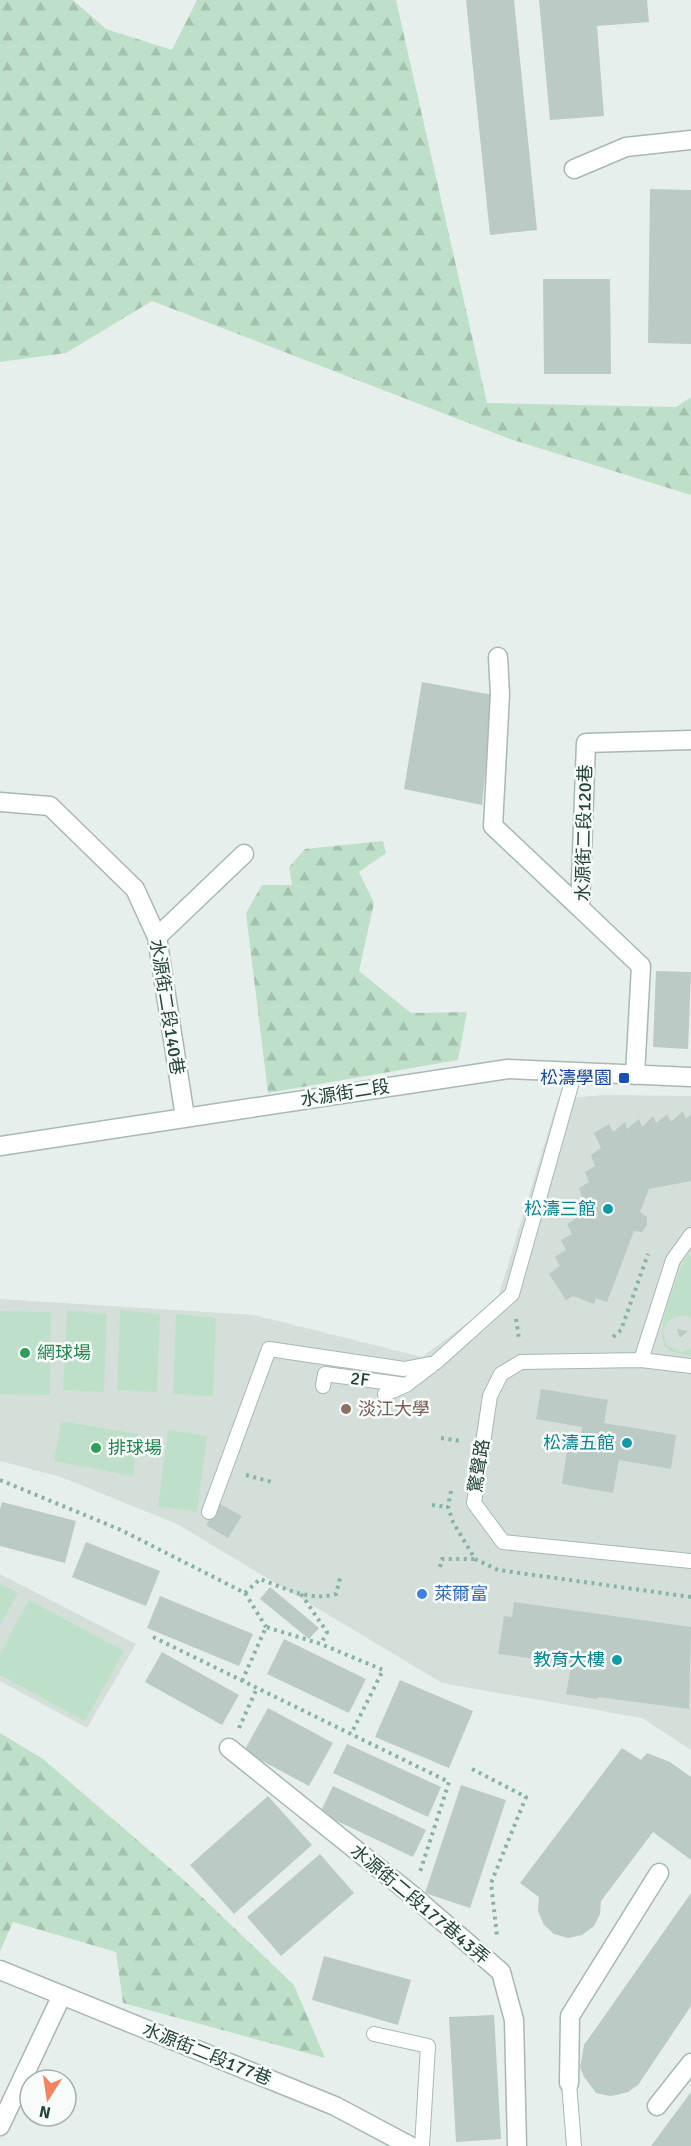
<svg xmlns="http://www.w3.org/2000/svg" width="691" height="2146" viewBox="0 0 691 2146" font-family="Signika,'Noto Sans TC',sans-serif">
<defs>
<pattern id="forest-firs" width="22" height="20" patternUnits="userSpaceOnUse" patternTransform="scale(1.5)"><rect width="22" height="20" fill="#bfe0c8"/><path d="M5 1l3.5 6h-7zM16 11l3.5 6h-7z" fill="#a4c1ad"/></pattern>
</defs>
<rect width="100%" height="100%" fill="#e6efeb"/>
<!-- built -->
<path fill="#d4dfda" d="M604 1095 691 1096V1750L642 1718 442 1683 177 1524 61 1477 0 1461V1299L254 1315 422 1357 497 1301 558 1099Z
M0 1574 136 1644 87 1728 0 1681Z"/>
<!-- green -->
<path fill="#bfe0c8" d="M691 1253V1318C672 1310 656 1328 668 1346L681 1352 691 1349V1356C682 1354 671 1354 665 1346 654 1330 678 1277 684 1260Z
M67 1310 107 1314 104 1392 63 1390Z
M120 1310 160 1314 157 1392 117 1390Z
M0 1311 51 1312 50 1395 0 1394Z
M176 1314 216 1318 213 1396 173 1394Z
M61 1421 138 1434 133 1476 54 1461Z
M168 1430 207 1436 197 1512 158 1506Z
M0 1583 18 1593 0 1625Z
M29 1600 124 1651 85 1721 0 1675V1654Z"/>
<!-- forest -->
<path fill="url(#forest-firs)" d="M0 0H73L106 29 172 50 197 0H396L487 403 676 407 691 397V495L510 439 152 301 66 353 0 362Z
M383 841 386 853 359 872 374 903 359 971 411 1013 467 1012 458 1060 268 1093 246 913 262 885H292L289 867 305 849Z
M0 1733 43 1759 185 1881 294 1985 325 2058 123 2003 116 1952 13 1922 0 1951Z"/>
<!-- building -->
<path fill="#bbcac4" d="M466 0H514L537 230 490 235Z
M539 0H647L649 22 597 26 604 116 550 120Z
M650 189 691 190V344L648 343Z
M543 279H610L611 374H544Z
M422 682 493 695 482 805 404 789Z
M656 971 691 972 688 1049 653 1047Z
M683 1111 686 1119 691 1114V1181L649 1189 640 1212 647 1217V1225L642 1232 634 1231 607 1302 596 1298 594 1304 573 1296 566 1300 549 1274 560 1266 555 1257 566 1250 561 1240 572 1234 567 1224 578 1217 573 1206 583 1200 579 1188 589 1182 585 1172 595 1166 591 1155 601 1148 594 1133 609 1124 613 1132 625 1122 627 1129 639 1119 642 1127 653 1116 656 1123 667 1114 671 1122Z
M677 1329 688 1331 680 1338Z
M541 1389 608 1400 604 1423 676 1435 671 1469 619 1460 613 1493 562 1484 567 1451 578 1453 582 1427 536 1419Z
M2 1502 76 1521 65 1563 0 1546V1509Z
M220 1504 242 1516 228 1538 206 1525Z
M86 1542 160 1571 146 1606 72 1577Z
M270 1587 319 1628 309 1639 260 1599Z
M160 1596 253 1634 239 1666 147 1628Z
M514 1602 691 1627 689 1709 598 1697 597 1699 566 1694 571 1666 601 1671 602 1668 498 1654 504 1616 512 1617Z
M284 1639 366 1679 349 1713 267 1674Z
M162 1652 239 1695 222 1725 145 1682Z
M400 1680 473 1711 449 1768 375 1737Z
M268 1708 333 1743 309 1786 244 1751Z
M347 1744 441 1787 428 1817 333 1773Z
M622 1748 641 1760 647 1753 670 1762 691 1777V1860L653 1832 601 1901 600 1914 594 1926 582 1935 568 1938 554 1934 544 1925 538 1911 539 1897 520 1883Z
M461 1785 506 1800 470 1908 425 1893Z
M333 1786 426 1830 413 1857 320 1813Z
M268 1796 312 1845 234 1914 190 1865Z
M320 1854 354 1893 281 1956 247 1917Z
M691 1893V2006L638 2085 628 2092 616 2095 610 2096 596 2093 584 2077 580 2067 584 2045Z
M324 1956 411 1980 398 2025 312 2000Z
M494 2015 501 2139 456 2142 449 2017Z
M691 2092V2146H651Z"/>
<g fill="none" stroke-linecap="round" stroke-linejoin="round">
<!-- service casing -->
<g stroke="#a8b8b2" stroke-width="16">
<path id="service" d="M641 1360 673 1260 691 1235
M691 1366 641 1360 521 1362 501 1374 490 1396 474 1503 503 1542 691 1561
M323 1386 325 1374 406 1385
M385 1394 406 1385 431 1366
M209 1512 269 1349 404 1369 435 1363 512 1294 575 1071
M374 2034 428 2046 422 2146
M569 2083 574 2146"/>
</g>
<!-- pedestrian casing -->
<g stroke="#a8b8b2" stroke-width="21">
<path id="pedestrian" d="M569 2083 570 2016 659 1873
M657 2106 691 2063"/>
</g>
<!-- minor casing -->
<g stroke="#a8b8b2" stroke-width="21">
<path id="minor" d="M574 169 626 147 691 140
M498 657 500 694 493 826 580 908
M0 802 50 806 135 889 157 937 185 1117
M157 937 244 854
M635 1075 641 966 580 908 586 743 691 740
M0 1146 508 1069 691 1077
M229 1748 412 1895 501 1972 514 2020 517 2146
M0 1970 335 2106 410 2146
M0 2126 62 1995"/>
</g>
<!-- path -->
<path stroke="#86b3a5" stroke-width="4" stroke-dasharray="3 4.5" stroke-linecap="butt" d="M516 1319 519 1339
M613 1337 621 1330 648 1254
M441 1438 461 1441
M246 1475 272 1482
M0 1480 121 1530 245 1593 266 1627
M451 1491 448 1507 453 1522 475 1559 498 1570 691 1597
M432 1505 448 1507
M440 1567 442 1559H474
M245 1593 260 1579C284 1588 311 1602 336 1594L340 1578
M301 1594 327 1632 321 1644
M153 1637 449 1782 420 1872
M242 1681 266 1627 321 1644 383 1670 351 1734
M239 1728 257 1688
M472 1769 526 1797 491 1883 497 1936"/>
<!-- service -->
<use href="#service" stroke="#fff" stroke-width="14"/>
<!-- pedestrian -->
<use href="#pedestrian" stroke="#fff" stroke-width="18"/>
<!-- minor -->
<use href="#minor" stroke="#fff" stroke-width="18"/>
</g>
<!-- markers -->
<rect fill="#1a4fb4" stroke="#f7fbf9" stroke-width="2" x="618" y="1072" width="12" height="12" rx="3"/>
<g fill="#0f9aa8" stroke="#f7fbf9" stroke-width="2">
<circle cx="608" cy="1209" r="6"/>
<circle cx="627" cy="1443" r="6"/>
<circle cx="617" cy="1660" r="6"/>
</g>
<g fill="#2e9e5b" stroke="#f7fbf9" stroke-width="2">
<circle cx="25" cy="1353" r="6"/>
<circle cx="96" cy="1448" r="6"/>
</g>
<circle fill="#8d6e63" stroke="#f7fbf9" stroke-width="2" cx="346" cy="1409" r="6"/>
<circle fill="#3f7fe0" stroke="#f7fbf9" stroke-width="2" cx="422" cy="1594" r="6"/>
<g text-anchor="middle" stroke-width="5" stroke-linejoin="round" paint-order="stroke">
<!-- street labels -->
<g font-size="18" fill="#24423a" stroke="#f7fbf9">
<text transform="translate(584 833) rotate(-89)" y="6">水源街二段120巷</text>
<text transform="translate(167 1007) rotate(81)" y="6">水源街二段140巷</text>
<text transform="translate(345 1093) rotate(-9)" y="6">水源街二段</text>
<text transform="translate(360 1379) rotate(7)" y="6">2F</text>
<text transform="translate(479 1466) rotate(-81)" y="6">驚聲路</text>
<text transform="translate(420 1904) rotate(40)" y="6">水源街二段177巷43弄</text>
<text transform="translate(207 2054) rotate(22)" y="6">水源街二段177巷</text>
</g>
<!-- transit labels -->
<g font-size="18" fill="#164399" stroke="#f7fbf9" text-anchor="end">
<text x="612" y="1084">松濤學園</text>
</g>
<!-- culture labels -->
<g font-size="18" fill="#0d838f" stroke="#f7fbf9" text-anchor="end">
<text x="596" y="1215">松濤三館</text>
<text x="615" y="1449">松濤五館</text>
<text x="605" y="1666">教育大樓</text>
</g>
<!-- leisure labels -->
<g font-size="18" fill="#27864d" stroke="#f7fbf9" text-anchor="start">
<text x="37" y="1359">網球場</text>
<text x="108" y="1454">排球場</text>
</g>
<!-- education labels -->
<g font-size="18" fill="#785e54" stroke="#f7fbf9" text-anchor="start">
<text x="358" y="1415">淡江大學</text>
</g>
<!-- shop labels -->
<g font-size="18" fill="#366cbe" stroke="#f7fbf9" text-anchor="start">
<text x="434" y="1600">萊爾富</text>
</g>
</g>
<!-- north arrow -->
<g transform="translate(48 2098) rotate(192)"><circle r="28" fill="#f7fbf9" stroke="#a3b1ad" stroke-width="1.5"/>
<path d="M0-4.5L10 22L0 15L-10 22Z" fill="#f4845f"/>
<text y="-9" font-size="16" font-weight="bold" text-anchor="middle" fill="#24423a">N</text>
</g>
</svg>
